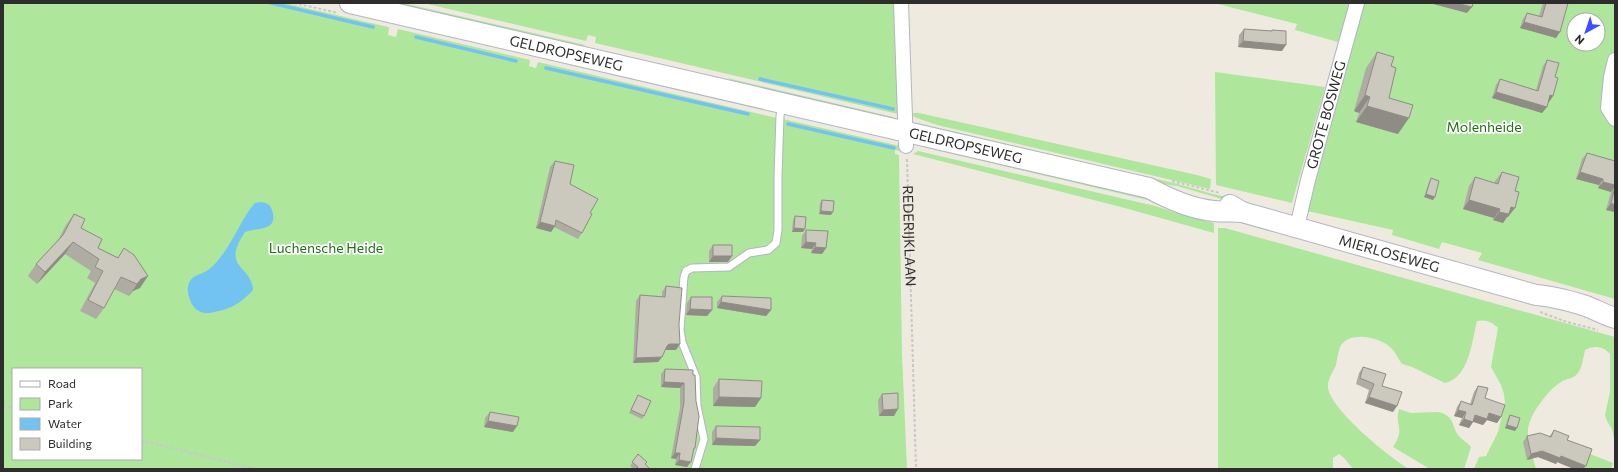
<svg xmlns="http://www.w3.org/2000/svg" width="1618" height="472" viewBox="0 0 1618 472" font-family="Commissioner,sans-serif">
<rect width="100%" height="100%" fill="#efeae0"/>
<!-- green -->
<path fill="#aee69c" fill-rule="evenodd" d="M3 3H285L388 27H389L388 35 396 37 398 29 530 60 529 66 536 68 538 62 777 118 776 126 780 127 783 119 900 146 903 152 895 150V154L899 155 902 354 907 469H3ZM13 369H141V459H13Z
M380 3H403L585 45 578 49Z
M423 3H899L898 114 595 43 596 37 588 35 586 41Z
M1214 3H1615V299L1478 260 1482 253 1442 242 1439 249 1392 235 1393 230 1298 209 1344 39 1340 37 1338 42 1295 30 1297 24ZM1574 20H1598V44H1574Z
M1215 72 1325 87 1292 203 1216 185Z
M727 78 893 117 887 121 748 89Z
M912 113H919L1197 175 1211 179 1210 189 937 125 914 117Z
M917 123 1178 184 1213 194 1245 201 1247 205 1246 206 1177 186 1149 182 921 129Z
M928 144 1229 217 1288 235 1152 201 923 147Z
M918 151 1155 206 1183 215 1214 223V233L1121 207 913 154Z
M1218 228H1225L1615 337V444L1612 429 1607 421 1605 415 1610 392V354C1604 346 1593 345 1585 350 1583 359 1582 371 1575 376 1571 379 1565 379 1561 382 1548 390 1529 415 1528 430 1527 442 1533 457 1536 469H1474L1479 457 1486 456 1498 432 1505 403 1504 394 1501 385 1491 367 1498 328C1492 322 1486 319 1477 321 1472 341 1469 378 1445 383L1412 367 1402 364C1398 359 1396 353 1392 349 1381 337 1349 330 1340 347 1338 353 1337 360 1336 365 1333 372 1327 380 1328 388 1332 411 1389 457 1409 469H1353L1344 458 1339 454 1333 458V469H1218Z
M1399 409 1411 413 1438 412C1456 416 1451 427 1459 436 1462 440 1467 442 1471 447L1464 469H1430L1393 447C1406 427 1394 426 1399 409Z
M1590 454 1613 463 1611 469H1582L1585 467Z"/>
<!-- water -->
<path fill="#72c3f1" d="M261 202C267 203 270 204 272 210 279 232 257 227 245 232 220 269 252 265 253 290 241 303 231 309 214 312 210 313 205 314 201 312 191 309 184 290 190 281 193 275 203 274 208 270 212 267 216 263 219 259 231 245 239 225 250 209L255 203Z"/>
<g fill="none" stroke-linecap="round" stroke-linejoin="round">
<!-- stream -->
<path stroke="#72c3f1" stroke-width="3.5" d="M271 3 373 27
M416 37 516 61
M546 68 748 114
M760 79 893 109
M788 124 894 148"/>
<!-- lane casing -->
<g stroke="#b3b5c1" stroke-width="9">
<path id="lane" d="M695 469 704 439 697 406 696 377 682 342 680 330 684 277 686 271 692 268 729 267 749 253 768 250 776 243 778 230V176L780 116 782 105"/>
</g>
<!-- street casing -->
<g stroke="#b3b5c1" stroke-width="16">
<g id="street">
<path d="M901 3 906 146"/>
<path d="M1615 60 1611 77 1608 108 1615 119"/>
<path id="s2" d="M1297 227 1308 180 1357 3"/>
</g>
</g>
<!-- secondary casing -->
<g stroke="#b3b5c1" stroke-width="22">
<g id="secondary">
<path id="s3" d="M350 3 1149 188C1169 199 1191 209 1214 211 1223 212 1233 211 1242 212"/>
<path id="s4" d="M1230 205 1242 212 1536 295C1553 296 1570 301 1586 306 1596 310 1605 315 1615 318"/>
</g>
</g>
<!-- path -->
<g stroke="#c8c8c8" stroke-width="2" stroke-dasharray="3 2" stroke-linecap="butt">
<path d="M294 3 338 13"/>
<path id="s1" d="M907 159 916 469"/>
<path d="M1172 181 1220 193"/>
<path d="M1540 312 1567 322 1598 330"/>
<path d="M3 405 13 408"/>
<path d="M141 440 255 469"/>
</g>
<!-- lane -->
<use href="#lane" stroke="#fff" stroke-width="7"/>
<!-- street -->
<use href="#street" stroke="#fff" stroke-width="14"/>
<!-- secondary -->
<use href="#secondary" stroke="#fff" stroke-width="20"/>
</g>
<!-- wall -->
<path fill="#afaca3" d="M1543 3H1568L1556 38 1520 28 1523 19 1527 13 1539 16Z
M1244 29 1271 31 1272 30 1282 51 1238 47 1239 35Z
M1377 52 1391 66 1389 98 1398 134 1356 122 1359 113 1354 111 1366 68Z
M1547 60 1555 77 1553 96 1549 102H1548L1547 107 1542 113 1492 98 1496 85 1500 79 1536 90 1543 66Z
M1587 153 1615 161V212L1606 210 1611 192 1598 188 1599 185 1576 179 1582 159Z
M555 161 590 213 582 233 578 239 554 227 551 232 536 228 550 167Z
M1502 172 1508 217H1507L1503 223 1493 220 1494 218 1463 209 1469 186 1475 177 1495 183V181Z
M1431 178 1433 200 1424 197 1429 182Z
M822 200 831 215 819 214 820 203Z
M74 214 81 228 98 248 117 257 140 288 133 291 129 296 114 289 104 308 96 319 80 311 95 283 87 278 91 271 65 254 37 284 28 276 36 264 58 240 66 225Z
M795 216 803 232H792L793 220Z
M806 230 826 248 822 254 811 253 812 249 801 248 802 236Z
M713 245 728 262H709V251Z
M666 286 676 350H665L662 357 658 362 633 363 636 301 640 295 662 297V292Z
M722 296 771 310 766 316 717 308V302Z
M691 297 712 310 707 316 686 315 687 303Z
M1363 367 1393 412 1365 403 1369 390 1356 384 1359 373Z
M665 369 693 375 695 448 693 451 687 467 675 465 676 459 671 458 680 408V388L661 387V374Z
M719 379 761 398 755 407 713 406V388Z
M1478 386 1485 398 1501 417 1497 423 1487 420 1483 425 1473 422 1469 428 1459 425 1462 418 1454 416 1457 407 1461 401 1470 404 1474 392Z
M882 394 894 416H879L878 400Z
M638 395 644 416 642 419 629 413Z
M490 412 513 432 484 427 485 418Z
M1510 415 1515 431 1505 428 1508 418Z
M716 426 760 440 755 446 712 445V432Z
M1554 430 1567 440 1583 469H1574L1557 462 1556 464 1538 457 1527 460 1523 442 1527 436 1549 437Z
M638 454 645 464 649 469H634L630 466Z"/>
<!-- shaded-wall -->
<path fill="#8e8c85" d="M1433 3H1456L1472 7 1467 13 1433 4Z
M1524 22 1560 32 1556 38 1520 28Z
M1243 41 1286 45 1282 51 1238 47Z
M1496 92 1547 107 1542 113 1492 98Z
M1365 95 1370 97 1359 113 1354 111Z
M1550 95 1553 96 1549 102 1546 101Z
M1367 106 1409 118 1398 134 1356 122Z
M1580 172 1603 179 1599 185 1576 179Z
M1603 182 1615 185V186L1611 192 1598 188Z
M1426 194 1435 197 1433 200 1424 197Z
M1469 200 1500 209 1494 218 1463 209Z
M1611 203 1615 205V212L1606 210Z
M1511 207 1515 208 1508 217H1507L1503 223 1493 220 1499 212Z
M821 211 833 212 831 215 819 214Z
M540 222 555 226 551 232 536 228Z
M794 228 805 229 803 232H792Z
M73 242 65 254 37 284 45 272Z
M806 242 816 243 812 249 801 248Z
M815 247 826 248 822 254 811 253Z
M713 256H732L728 262H709Z
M148 276 140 288 133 291 129 296 137 284 141 279Z
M721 302 771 310 766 316 717 308Z
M690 309 712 310 707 316 686 315Z
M669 344H680L676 350H665L667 346Z
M662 357 658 362 633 363 636 358Z
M664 382 684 383 680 388 661 387Z
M719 397 761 398 755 407 713 406Z
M1369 397 1397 406 1393 412 1365 403Z
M898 409 894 416H879L883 410Z
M1458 410 1466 412 1462 418 1454 416Z
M1489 413 1501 417 1497 423 1487 420 1483 425 1471 421 1475 415Z
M1464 419 1473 422 1469 428 1459 425Z
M488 421 517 426 513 432 484 427Z
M1507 425 1517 428 1515 431 1505 428Z
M716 438 760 440 755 446 712 445Z
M1542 451 1561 456 1586 466 1583 469H1574L1557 462 1556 464 1538 457 1527 460 1531 454Z
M675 453H680L676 459 671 458Z
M679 460 691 462 687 467 675 465Z"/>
<!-- building -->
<path fill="#cbc8be" stroke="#8e8c85" d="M1456 3H1473L1472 7Z
M1546 3H1568L1560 32 1524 22 1527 13 1542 17Z
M1244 29 1272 31V30L1286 31V45L1243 41Z
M1377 52 1394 57 1391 66 1396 68 1389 98 1413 105 1409 118 1367 106 1370 97 1365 95Z
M1547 60 1559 63 1555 77 1558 78 1553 96 1550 95 1547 107 1496 92 1500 79 1538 91Z
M1587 153 1615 161V185L1603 182V179L1580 172Z
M555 161 574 165 570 184 598 199 590 213 592 214 582 233 556 220 555 226 540 222Z
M1502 172 1519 177 1515 191 1519 192 1515 208 1511 207 1509 214 1499 212 1500 209 1469 200 1475 177 1498 184Z
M1431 178 1439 181 1435 197 1426 194Z
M1615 187V205L1611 203Z
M822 200 834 201 833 212 821 211Z
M74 214 85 219 81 228 102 239 98 248 118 258 124 248 134 255 148 276 141 279 137 284 121 277 104 308 88 300 103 271 95 267 99 259 73 242 45 272 36 264 63 235Z
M795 216 806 217 805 229 794 228Z
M806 230 828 231 826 248 815 247 816 243 806 242Z
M713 245H732V256H713Z
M666 286 682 288 679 324 680 344H669L667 346 662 357 636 358 640 295 665 297Z
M722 296 771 298V310L721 302Z
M691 297H712V310L690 309Z
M1363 367 1386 374 1382 386 1402 392 1397 406 1369 397 1374 384 1360 378Z
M665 369 693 370V375H695L696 401 699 416 695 448H694L691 462 679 460 680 453H675L684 402V383L664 382Z
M719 379 762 381 761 398 719 397Z
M1478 386 1488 388 1485 398 1505 405 1501 417 1489 413 1487 419 1475 415 1473 422 1464 419 1466 412 1458 410 1461 401 1472 405Z
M898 393V409L883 410 882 394Z
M638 395 651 401 644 416 631 410Z
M490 412 519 417 517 426 488 421Z
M1510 415 1520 418 1517 428 1507 425Z
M716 426 760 427V440L716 438Z
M1554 430 1569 436 1567 440 1592 449 1586 466 1561 456 1560 458 1542 451 1531 454 1527 436 1540 433 1551 437Z
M638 454 647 462 645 464 649 468V469H636L638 467 632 462Z"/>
<g text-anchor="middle" stroke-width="3.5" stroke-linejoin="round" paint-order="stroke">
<!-- street labels -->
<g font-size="14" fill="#2d2d2d" stroke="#fff">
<text dy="5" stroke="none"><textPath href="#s3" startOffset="222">GELDROPSEWEG</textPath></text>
<text dy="5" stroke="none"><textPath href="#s2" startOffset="116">GROTE BOSWEG</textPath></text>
<text dy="5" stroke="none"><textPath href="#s3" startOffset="632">GELDROPSEWEG</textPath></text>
<text dy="5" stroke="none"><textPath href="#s1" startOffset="77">REDERIJKLAAN</textPath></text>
<text dy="5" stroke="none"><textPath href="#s4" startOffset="167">MIERLOSEWEG</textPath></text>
</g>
<!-- park labels -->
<g font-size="14" fill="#236e1a" stroke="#fff">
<text x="1484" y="132">Molenheide</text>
<text x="326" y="253">Luchensche Heide</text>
</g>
</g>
<!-- border -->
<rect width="1618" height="472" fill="none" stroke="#2d2d2d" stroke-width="8"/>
<!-- legend -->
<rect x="12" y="368" width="130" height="92" fill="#ffffff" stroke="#ababab"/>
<rect x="20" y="381" width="20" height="6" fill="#ffffff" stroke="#ababab"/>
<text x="48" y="388" font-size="12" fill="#2d2d2d">Road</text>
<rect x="20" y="398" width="20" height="12" fill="#aee69c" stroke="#ababab"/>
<text x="48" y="408" font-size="12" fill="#2d2d2d">Park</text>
<rect x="20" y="418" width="20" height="12" fill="#72c3f1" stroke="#ababab"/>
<text x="48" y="428" font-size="12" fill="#2d2d2d">Water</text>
<rect x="20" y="438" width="20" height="12" fill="#cbc8be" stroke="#ababab"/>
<text x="48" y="448" font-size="12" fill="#2d2d2d">Building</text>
<!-- north arrow -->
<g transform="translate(1586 32) rotate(220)"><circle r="19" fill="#ffffff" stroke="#ababab"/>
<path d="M0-3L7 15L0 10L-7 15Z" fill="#3f4ffd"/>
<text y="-6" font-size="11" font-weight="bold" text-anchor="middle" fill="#2d2d2d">N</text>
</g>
</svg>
